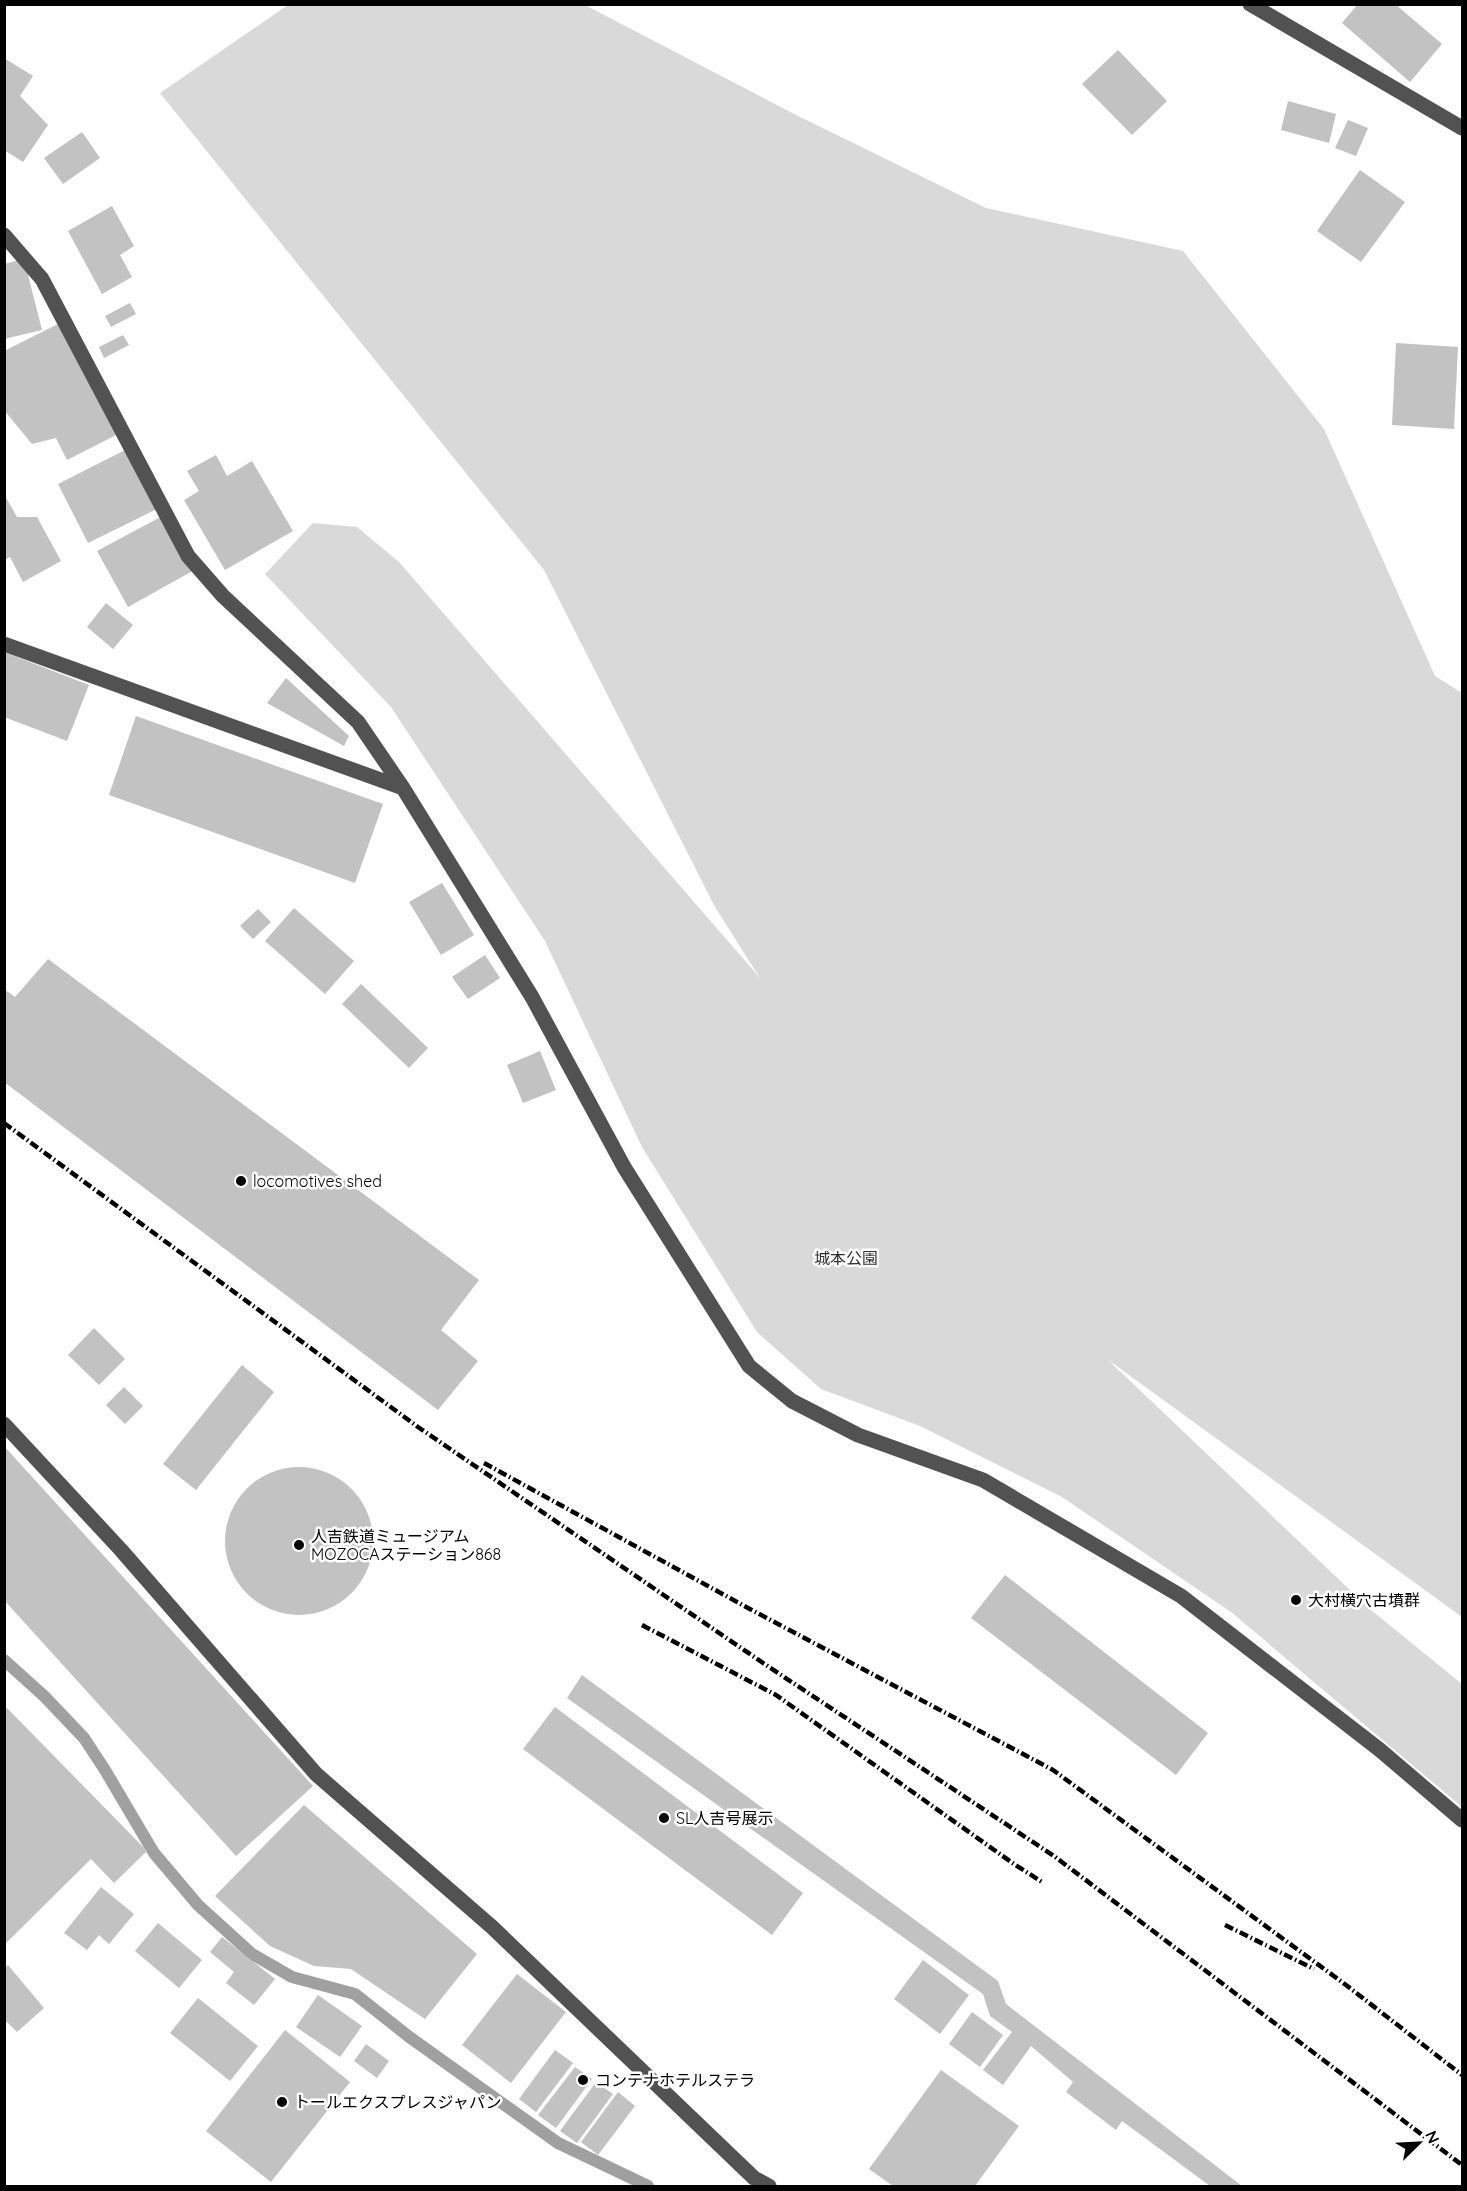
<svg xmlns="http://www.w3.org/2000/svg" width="1467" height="2191" viewBox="0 0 1467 2191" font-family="Quicksand,'Noto Sans JP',sans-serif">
<rect width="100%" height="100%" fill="#fff"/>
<!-- green -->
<path fill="#d9d9d9" d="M288 5H585L794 114 986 208 1183 251 1324 429 1435 676 1462 693V1617L1107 1359 1371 1610 1462 1684V1807L1231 1612 1062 1497 920 1426 821 1389 757 1332 642 1147 545 941 391 707 265 574 313 523 357 527 399 562 760 978 715 907 544 570 160 93Z"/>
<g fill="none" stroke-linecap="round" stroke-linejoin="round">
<!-- stream -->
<path stroke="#a0a0a0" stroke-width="12" d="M4 1660 44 1696 84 1738 105 1770 154 1853 198 1905 252 1954 292 1977 355 1994 408 2036 558 2143 648 2186"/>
</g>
<!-- building -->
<path fill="#c2c2c2" d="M1358 4H1395L1442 44 1410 82 1342 23Z
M1118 50 1167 101 1132 135 1082 84Z
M4 58 33 76 20 96 48 125 23 162 4 150Z
M1288 101 1336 114 1329 143 1281 130Z
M1348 120 1368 128 1356 156 1335 148Z
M82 132 100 158 63 184 44 158Z
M1360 170 1405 202 1361 262 1317 231Z
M112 206 134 246 120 255 132 277 102 294 68 231Z
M24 259 42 330 4 339V264Z
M130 303 136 314 111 327 105 316Z
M66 320 124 431 67 460 56 438 32 444 4 410V351Z
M123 335 129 345 104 358 99 347Z
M1396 343 1458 347 1454 429 1392 425Z
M133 446 163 506 88 543 58 484Z
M216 455 227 476 252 461 293 531 225 570 184 500 199 491 187 471Z
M4 494 17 517H37L61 561 23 582 10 557 4 560Z
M168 513 198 568 128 607 97 551Z
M106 603 133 625 113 649 87 627Z
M4 652 89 685 67 741 4 717Z
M286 678 349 736 344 746 267 703Z
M136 716 383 804 355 883 109 795Z
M442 883 474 935 441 955 409 902Z
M294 908 354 961 325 994 265 941Z
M258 909 271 922 253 939 240 926Z
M485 955 500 978 468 999 452 977Z
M48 959 479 1280 441 1330 478 1361 438 1410 4 1082V989L15 997Z
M361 984 428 1048 409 1068 342 1004Z
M540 1051 556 1090 523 1103 507 1065Z
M94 1328 125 1359 99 1385 68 1355Z
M242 1365 274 1392 196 1490 163 1464Z
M124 1387 143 1406 125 1424 106 1405Z
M4 1446 313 1786 236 1856 4 1600Z
M225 1541a74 74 0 1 1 148 0a74 74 0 1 1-148 0Z
M1005 1575 1208 1733 1176 1775 971 1618Z
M582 1675 998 1981 1006 2004 1242 2186H1210L1122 2121 1116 2130 1066 2092 1073 2082 1031 2046 1003 2085 983 2070 1012 2032 990 2016 983 1994 567 1698Z
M555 1707 803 1893 772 1935 523 1749Z
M7 1708 147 1851 114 1883 91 1859 4 1945V1711Z
M304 1805 477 1954 425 2019 351 1969 314 1966 270 1946 215 1896Z
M101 1887 134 1914 109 1944 99 1935 87 1950 64 1933Z
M158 1923 202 1960 179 1988 135 1951Z
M222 1937 275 1979 254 2005 226 1983 234 1972 210 1952Z
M923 1960 969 1995 940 2034 894 1999Z
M8 1965 44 2008 17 2032 7 2022 4 2024V1968Z
M517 1974 566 2012 511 2083 462 2045Z
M318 1995 362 2026 340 2057 296 2027Z
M198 1998 258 2046 230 2081 170 2033Z
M972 2012 1003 2035 980 2067 949 2044Z
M285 2030 350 2082 271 2182 206 2131Z
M366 2044 389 2061 377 2078 354 2061Z
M555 2050 573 2063 536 2112 519 2099Z
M575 2067 592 2079 556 2128 538 2115Z
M941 2070 1019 2126 975 2186H893L869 2169Z
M596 2082 613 2094 577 2143 560 2131Z
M618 2092 635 2106 598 2155 581 2142Z"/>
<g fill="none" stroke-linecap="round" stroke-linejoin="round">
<!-- minor -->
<path stroke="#525252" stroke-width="15" d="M1250 4 1462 128
M4 235 42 279 188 556 223 596 358 722 403 788 532 997 624 1167 749 1366 792 1401 858 1435 983 1480 1181 1596 1380 1750 1462 1820
M4 644 403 788
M4 1424 121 1550 316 1774 492 1927 754 2178 769 2186"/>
<!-- rail -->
<path stroke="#000" stroke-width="4.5" stroke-dasharray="9 3 1.5 3" stroke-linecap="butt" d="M4 1123 418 1427 763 1663 1054 1856 1462 2165
M484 1463 748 1608 1053 1770 1346 1985 1462 2075
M642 1625 776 1695 1014 1864 1042 1882
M1225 1925 1314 1969"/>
</g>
<!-- markers -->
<g fill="#000" stroke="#fff" stroke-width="2">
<circle cx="241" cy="1181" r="6"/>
<circle cx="299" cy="1545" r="6"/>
<circle cx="1296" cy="1600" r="6"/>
<circle cx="664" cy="1818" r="6"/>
<circle cx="583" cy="2080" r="6"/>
<circle cx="282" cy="2102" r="6"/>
</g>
<g text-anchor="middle" stroke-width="5" stroke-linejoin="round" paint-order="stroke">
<!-- poi labels -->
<g font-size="16" fill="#000" stroke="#fff" text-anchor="start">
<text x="253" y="1187">locomotives shed</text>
<text x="311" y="1542">人吉鉄道ミュージアム<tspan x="311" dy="18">MOZOCAステーション868</tspan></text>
<text x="1308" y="1606">大村横穴古墳群</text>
<text x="676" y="1824">SL人吉号展示</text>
<text x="595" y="2086">コンテナホテルステラ</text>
<text x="294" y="2108">トールエクスプレスジャパン</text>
</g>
<!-- park labels -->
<g font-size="16" fill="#303030" stroke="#fff">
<text x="846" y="1264">城本公園</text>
</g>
</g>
<!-- border -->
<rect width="1467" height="2191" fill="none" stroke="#000000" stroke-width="12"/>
<!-- north arrow -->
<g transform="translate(1419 2143) rotate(66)" stroke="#ffffff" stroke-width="4.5" paint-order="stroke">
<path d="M0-4.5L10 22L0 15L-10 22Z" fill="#000000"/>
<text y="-9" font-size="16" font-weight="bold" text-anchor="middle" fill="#000000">N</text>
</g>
</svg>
